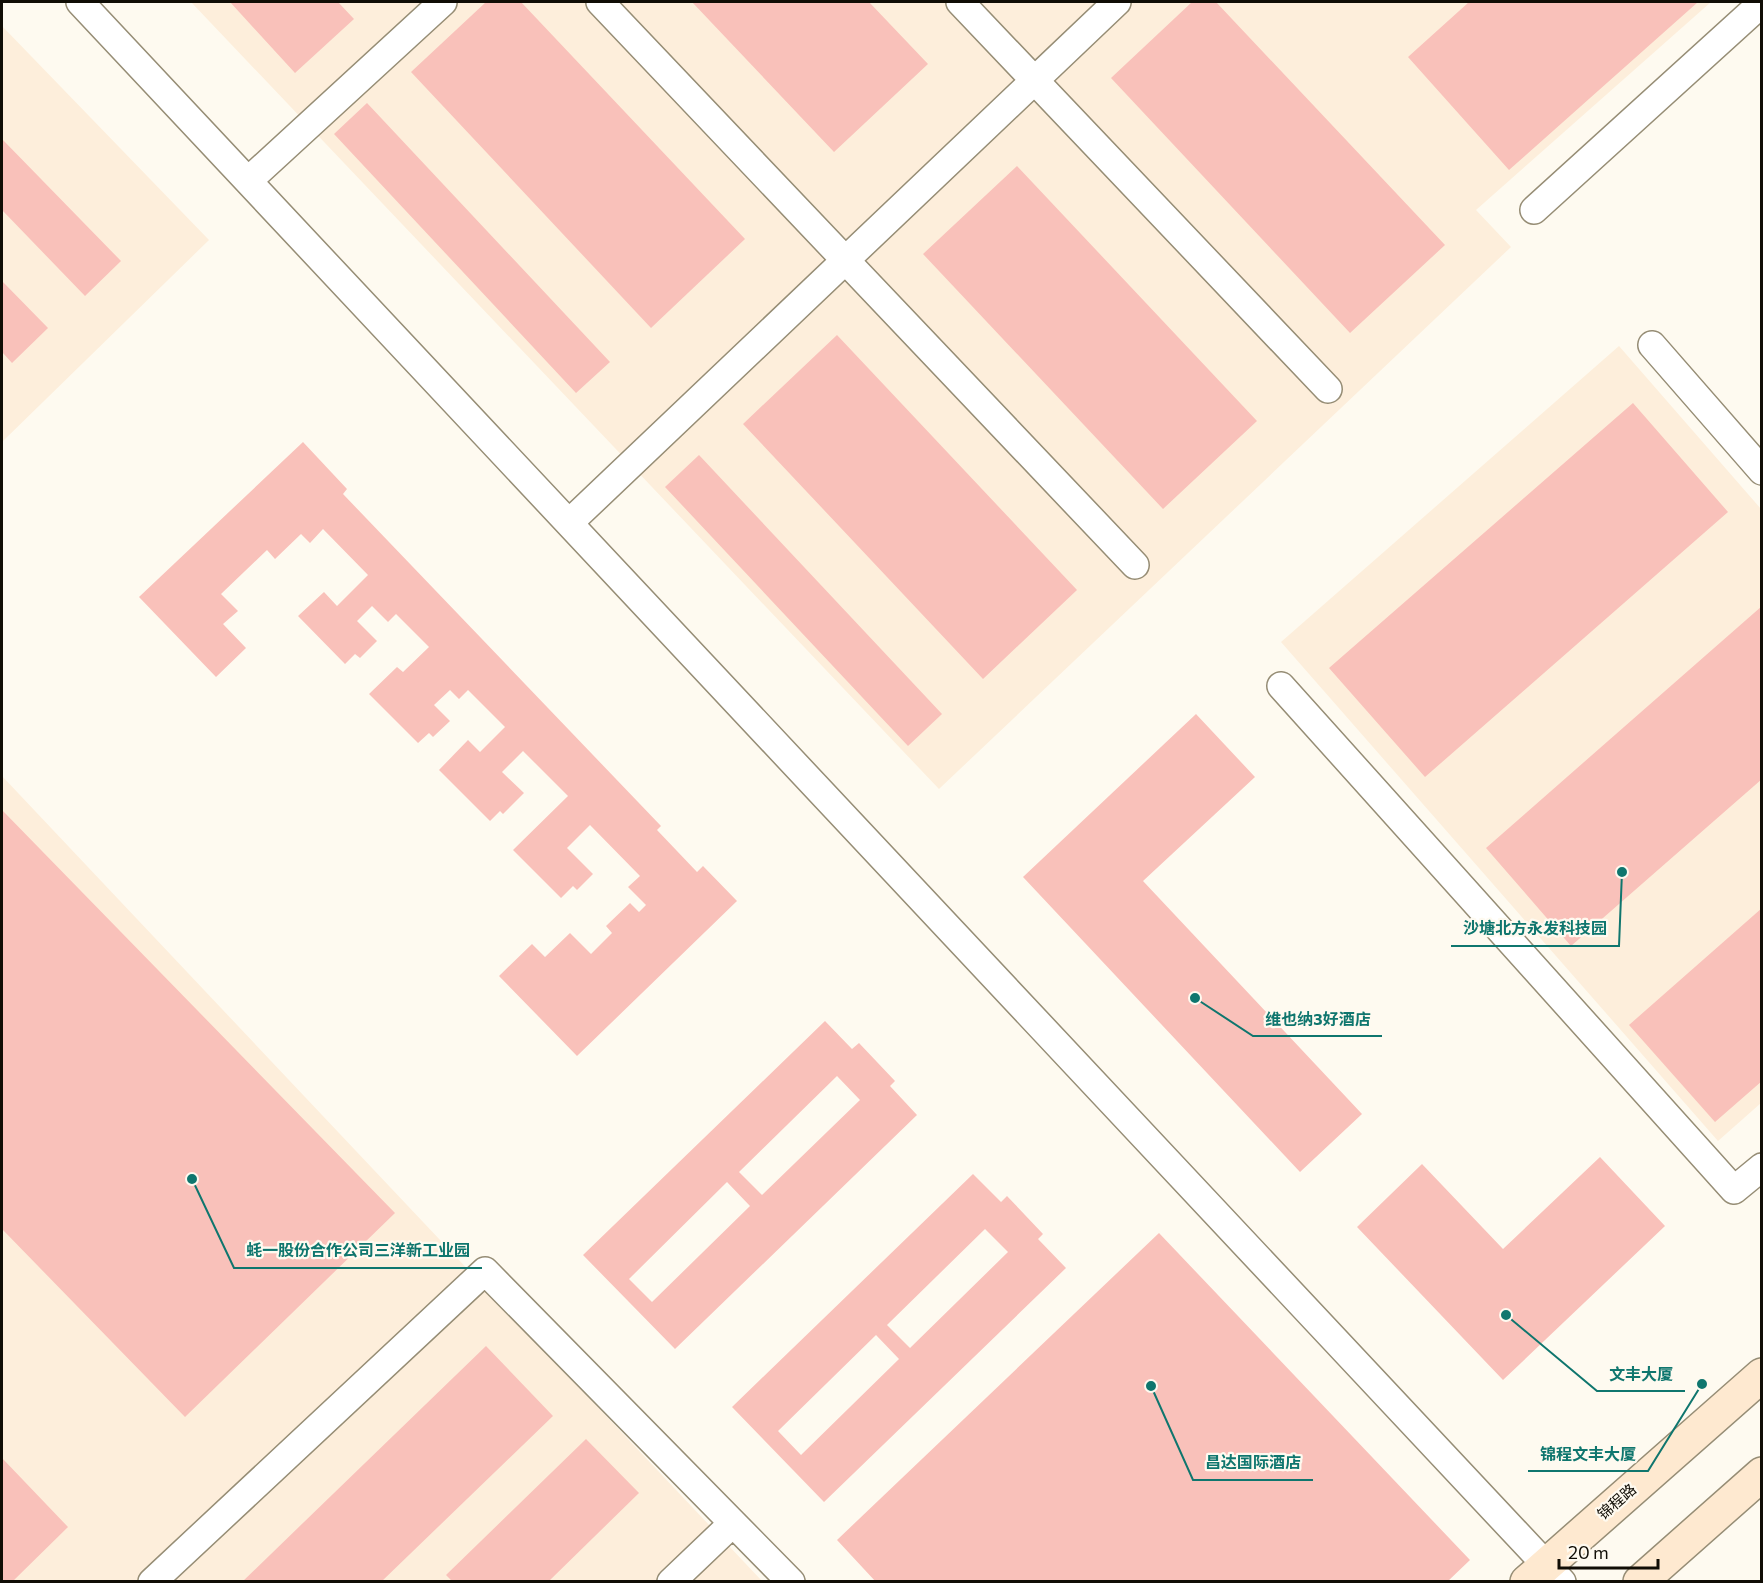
<svg xmlns="http://www.w3.org/2000/svg" width="1763" height="1583" viewBox="0 0 1763 1583" font-family="Commissioner,'Noto Sans SC',sans-serif">
<rect width="100%" height="100%" fill="#fefaf0"/>
<!-- industrial -->
<path fill="#fdeedb" d="M191 2H1711L1476 210 1511 247 939 789Z
M2 26 209 240 2 442Z
M1619 346 1761 509V1103L1718 1141 1281 642Z
M2 776 762 1581H2Z"/>
<!-- building -->
<path fill="#f9c1ba" fill-rule="evenodd" d="M230 2H338L354 19 295 73Z
M486 2H521L745 239 651 328 411 72Z
M692 2H869L928 64 834 152Z
M1192 2H1216L1445 245 1350 333 1111 78Z
M1469 2H1698L1509 170 1408 57Z
M367 103 610 362 576 393 334 134Z
M2 139 121 261 85 296 2 210Z
M1017 166 1257 421 1163 509 923 254Z
M2 281 48 328 12 363 2 352Z
M837 335 1077 590 983 679 743 424Z
M1633 403 1728 512 1425 777 1329 668Z
M303 442 347 489 343 494 661 826 657 830 697 872 703 866 737 901 577 1056 499 976 532 944 545 957 570 933 591 954 612 933 606 926 630 903 639 912 646 905 628 887 640 876 590 825 567 848 593 874 577 890 573 886 561 898 513 850 568 796 523 751 502 772 524 793 503 814 500 811 490 821 439 770 468 740 480 752 505 727 468 690 459 699 450 690 434 705 450 721 433 737 429 733 418 743 369 694 397 667 403 672 429 647 396 614 388 622 372 606 357 621 377 641 360 658 355 654 345 664 298 616 324 592 337 606 368 575 323 529 310 543 301 534 275 559 267 550 221 594 238 611 223 624 246 648 216 677 139 597Z
M699 455 942 714 908 746 665 487Z
M1762 606V779L1571 946 1486 848Z
M1196 714 1255 777 1143 881 1362 1114 1300 1172 1023 877Z
M2 810 395 1213 185 1417 2 1229Z
M1762 908V1081L1715 1122 1629 1025Z
M825 1021 852 1049 859 1043 895 1081 890 1086 917 1115 675 1349 583 1255ZM837 1076 860 1100 762 1195 739 1172ZM727 1182 750 1206 652 1302 629 1279Z
M1600 1157 1665 1226 1503 1380 1357 1227 1422 1164 1503 1249Z
M973 1174 1001 1202 1007 1196 1043 1234 1038 1239 1066 1268 824 1502 732 1407ZM985 1229 1008 1252 910 1348 887 1325ZM876 1335 899 1359 801 1455 778 1431Z
M1159 1233 1470 1560 1447 1582H876L837 1540Z
M486 1346 553 1416 381 1582H242Z
M586 1439 639 1493 548 1582H453L446 1575Z
M2 1458 68 1527 12 1582H2Z"/>
<g fill="none" stroke-linecap="round" stroke-linejoin="round">
<!-- street casing -->
<g stroke="#968d75" stroke-width="30">
<path id="street" d="M80 2 1562 1582
M600 2 1135 565
M960 2 1328 389
M248 181 443 2
M1534 210 1762 3
M1652 345 1762 471
M569 523 1117 2
M1281 686 1734 1190 1762 1167
M152 1582 485 1271 791 1582
M671 1582 733 1523"/>
</g>
<!-- secondary casing -->
<g stroke="#968d75" stroke-width="36">
<path id="secondary" d="M1527 1582 1762 1375
M1640 1582 1762 1474"/>
</g>
<!-- street -->
<use href="#street" stroke="#fff" stroke-width="27"/>
<!-- secondary -->
<use href="#secondary" stroke="#fee9d0" stroke-width="33"/>
</g>
<g text-anchor="middle" stroke-width="4.5" stroke-linejoin="round" paint-order="stroke">
<!-- street labels -->
<g font-size="15" fill="#100d05" stroke="#fefaf0">
<text transform="translate(1617 1502) rotate(-41)" y="5">锦程路</text>
</g>
</g>
<!-- callouts -->
<path fill="none" stroke="#0f766e" stroke-width="2" d="M1622 872L1619 946H1451M1195 998L1253 1036H1382M192 1179L234 1268H482M1506 1315L1597 1391H1685M1702 1384L1648 1471H1528M1151 1386L1193 1480H1313"/>
<g fill="#0f766e" stroke="#fefaf0" stroke-width="2">
<circle cx="1622" cy="872" r="6"/>
<circle cx="1195" cy="998" r="6"/>
<circle cx="192" cy="1179" r="6"/>
<circle cx="1506" cy="1315" r="6"/>
<circle cx="1702" cy="1384" r="6"/>
<circle cx="1151" cy="1386" r="6"/>
</g>
<g font-size="16" text-anchor="middle" font-weight="bold" fill="#0f766e" stroke="#fefaf0" stroke-width="4.5" stroke-linejoin="round" paint-order="stroke">
<text x="1535" y="934">沙塘北方永发科技园</text>
<text x="1318" y="1025">维也纳3好酒店</text>
<text x="358" y="1256">蚝一股份合作公司三洋新工业园</text>
<text x="1641" y="1380">文丰大厦</text>
<text x="1588" y="1460">锦程文丰大厦</text>
<text x="1253" y="1468">昌达国际酒店</text>
</g>
<!-- border -->
<rect width="1763" height="1583" fill="none" stroke="#100d05" stroke-width="6"/>
<!-- scale -->
<path d="M1559 1559v9h99v-9" fill="none" stroke="#100d05" stroke-width="3"/>
<text x="1568" y="1559" font-size="18" fill="#100d05" stroke="#fefaf0" stroke-width="4.5" paint-order="stroke">20 m</text>
</svg>
